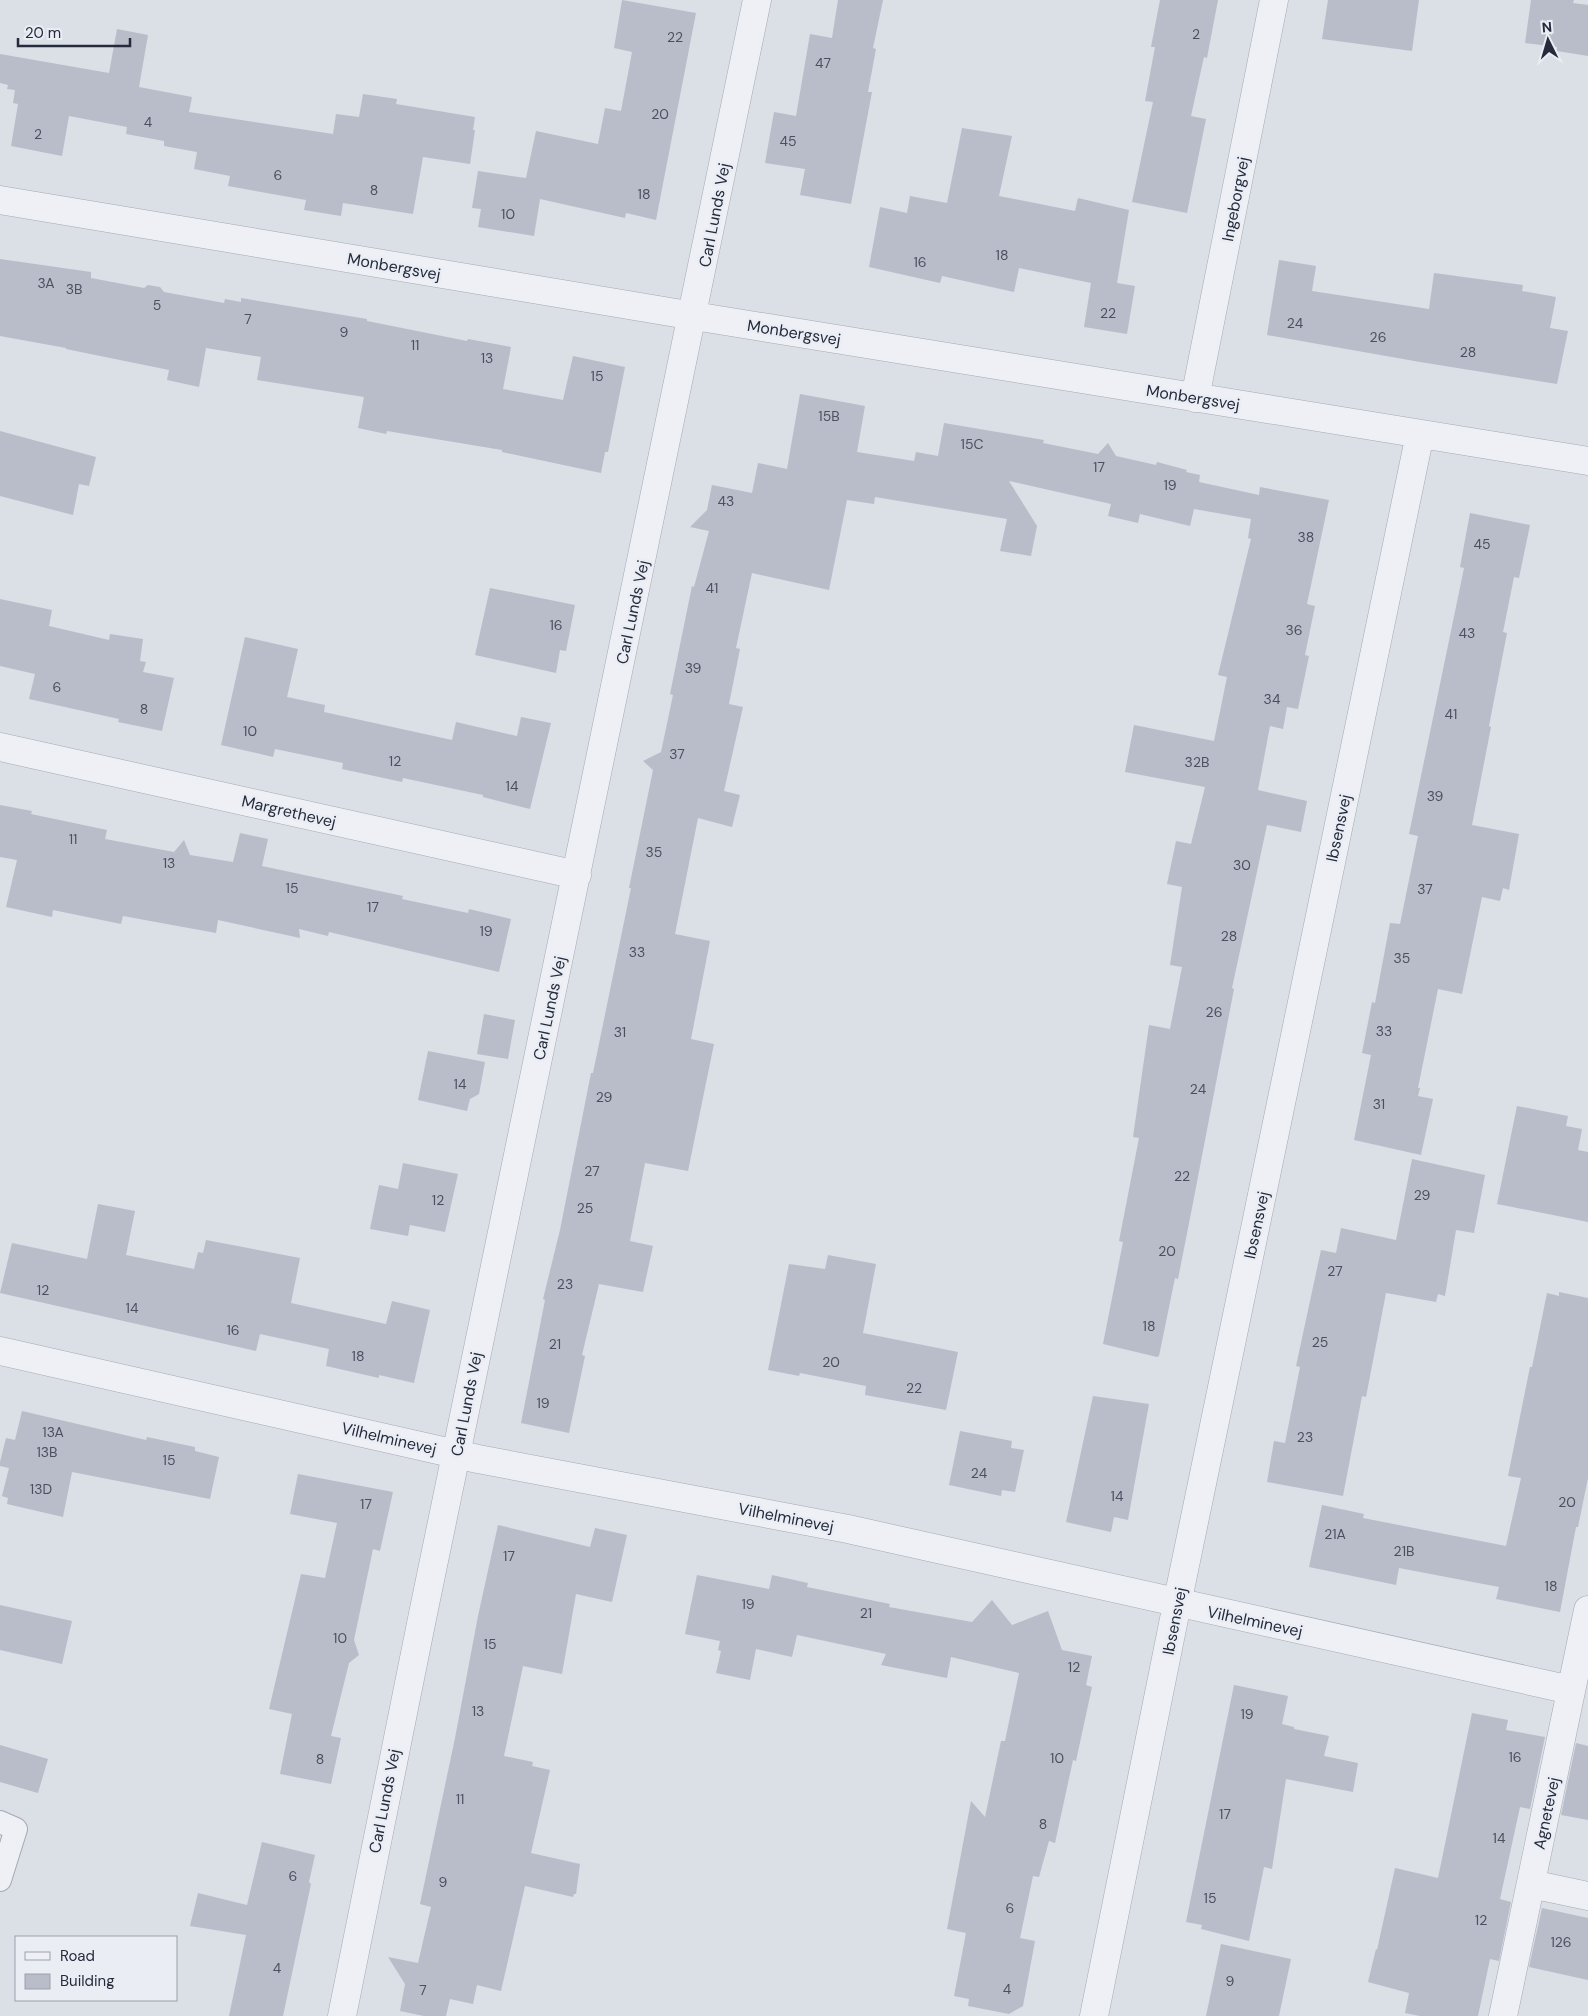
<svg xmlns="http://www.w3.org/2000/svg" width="1588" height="2016" viewBox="0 0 1588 2016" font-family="'DM Sans',sans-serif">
<rect width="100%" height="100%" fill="#dbdfe6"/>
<!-- building -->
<path fill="#b8bdc9" d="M622 0 696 13 656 220 626 213 625 218 540 199 534 236 478 227 481 209 472 208 478 171 526 178 536 131 598 144 605 108 621 111 632 52 614 48Z
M838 0H883L873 48 876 49 868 92H872L851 204 800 195 805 169 765 163 774 112 796 116 810 34 832 38Z
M1160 0H1218L1207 58 1204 57 1191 116 1206 119 1187 213 1132 202 1153 102 1145 101 1155 47H1151Z
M1328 0H1419L1412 51 1322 39Z
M1531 0H1574L1573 3 1588 5V56L1557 51V47L1525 43Z
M117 29 148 35 139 87 192 97 189 112 333 134 336 114 359 117 363 94 397 99 396 104 475 117 473 130H475L470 164 423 157 413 214 343 203 341 216 304 210 306 200 228 186 230 176 194 169 197 152 164 146V141L126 134 127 127 69 116 62 156 11 146 18 104 13 103 15 90 7 89 8 85 0 83V54L109 73Z
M962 128 1012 136 999 196 1075 211 1078 198 1129 210 1117 283 1135 286 1127 334 1084 327 1091 283 1019 268 1014 292 942 276 940 283 869 267 880 207 907 213 910 196 947 203Z
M0 259 91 272V278L144 288 148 285 160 287 164 292 224 303 225 299 241 302V298L367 319V321L467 341 468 339 511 347 503 389 563 400 573 356 625 367 608 452H605L601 473 502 452V450L387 431 386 434 358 428 364 397 257 380 261 357 206 348 199 387 167 380 169 370 66 349V348L0 336Z
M1279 260 1316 266 1312 291 1429 309 1434 273 1523 285 1522 291 1556 297 1550 328 1568 331 1557 384 1420 362 1267 335Z
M800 394 865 406 857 452 914 461 916 452 938 456 944 423 1044 440 1043 443 1098 454 1108 443 1116 456 1156 465 1157 462 1187 470 1186 472 1200 475 1199 482 1259 495 1260 487 1329 500 1307 604 1315 606 1305 655 1309 656 1298 709 1287 707 1283 729 1270 726 1258 790 1307 801 1301 832 1267 825 1232 988 1234 989 1192 1208 1178 1279 1175 1278 1159 1356 1157 1357 1103 1344 1123 1242 1119 1241 1139 1138 1133 1137 1149 1025 1170 1029 1182 967 1170 965 1182 887 1167 884 1176 841 1191 844 1205 787 1125 772 1134 725 1214 741 1227 677 1218 675 1251 539 1248 538 1251 519 1194 509 1190 526 1140 514 1138 523 1108 516 1111 504 1009 481 1037 526 1031 556 1000 551 1007 519 875 497 874 504 847 500 829 590 752 573 736 648 740 649 729 704 743 707 724 791 740 795 732 827 698 818 675 934 710 941 691 1039 714 1044 688 1171 645 1163 630 1241 653 1246 643 1292 599 1284 582 1355 585 1356 569 1433 521 1423 545 1300 543 1299 560 1230 591 1073H593L631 888H629L653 770 643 761 661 752 673 695 670 694 692 586 694 587 709 531 690 527 707 510 712 485 752 493 758 463 787 469Z
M0 431 96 457 89 486 79 484 73 515 0 496Z
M1470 513 1530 525 1519 578 1514 577 1503 632 1507 633 1489 726 1491 727 1472 825 1519 834 1509 890 1503 888 1500 901 1482 897 1462 994 1438 989 1418 1088H1420L1418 1096 1433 1099 1421 1155 1354 1140 1371 1055 1362 1053 1372 1002 1375 1003 1390 923 1400 924 1418 836 1409 834 1464 568 1460 567Z
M490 588 575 605 566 651 560 650 556 673 475 655Z
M0 599 52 610 49 626 109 640 110 634 143 639 140 661 146 662 143 672 174 678 162 731 118 722 119 719 29 699 35 674 0 666Z
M245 637 298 649 287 697 325 705 324 712 452 740 456 722 517 736 521 717 551 723 530 809 483 797V795L403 778 402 782 342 769 343 763 275 749 273 757 221 745Z
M0 805 32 811 31 814 107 830 105 839 174 852 184 840 190 855 233 862 240 833 268 839 262 866 403 896 402 899 468 913 469 909 511 919 499 972 329 932 328 936 299 929 300 938 218 920 216 933 123 916 121 924 53 910 52 917 6 907 17 860 0 857Z
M484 1014 515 1020 508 1059 477 1054Z
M428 1051 485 1062 479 1094 470 1099 467 1111 418 1100Z
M1517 1106 1568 1116 1566 1126 1582 1129 1578 1150 1588 1152V1222L1497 1204Z
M1412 1159 1485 1175 1474 1233 1456 1230 1445 1296 1438 1294 1436 1302 1386 1293 1366 1397 1362 1396 1343 1496 1267 1482 1274 1441 1285 1443 1300 1367 1296 1366 1321 1250 1336 1253 1341 1228 1396 1240Z
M403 1163 458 1174 445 1232 410 1225 408 1236 370 1229 379 1185 398 1189Z
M98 1204 135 1211 126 1255 194 1269 198 1252 203 1253 206 1240 300 1258 291 1303 386 1324 392 1301 430 1310 414 1383 379 1375V1378L326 1366 329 1349 260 1334 256 1351 0 1293 12 1243 87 1259Z
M828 1255 876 1264 863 1333 958 1352 946 1410 865 1395 866 1386 800 1373 799 1376 768 1370 789 1264 825 1269Z
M1559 1292 1588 1298V1478L1578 1527H1576L1560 1612 1496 1599 1499 1587 1399 1568 1396 1585 1309 1567 1322 1505 1364 1514 1363 1518 1506 1546 1521 1478 1508 1476 1530 1367H1532L1547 1293 1559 1296Z
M1093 1396 1149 1404 1128 1520 1114 1517 1111 1532 1066 1522Z
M22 1411 146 1440 147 1437 195 1447V1451L219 1457 210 1499 72 1472 63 1517 7 1504 8 1498 2 1496 9 1468 0 1466V1462L6 1438 15 1440Z
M960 1431 1012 1441 1011 1448 1024 1450 1015 1492 1002 1490 1001 1496 949 1485Z
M298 1474 393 1492 380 1551 373 1549 359 1616 354 1640 359 1655 349 1663 331 1736 341 1738 331 1784 280 1774 292 1714 269 1709 301 1574 325 1578 337 1523 290 1514Z
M498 1525 590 1547 595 1528 627 1535 612 1602 576 1594 562 1674 523 1666 504 1756 533 1762 532 1766 550 1770 531 1853 580 1864 576 1894H574L573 1897 525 1886 501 1991 477 1985 473 2004 450 1999 446 2016H424L400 2011 405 1984 388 1957 418 1963 431 1907 420 1904 455 1738 478 1616Z
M697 1575 769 1589 772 1575 808 1583 807 1587 890 1604 889 1607 972 1622 992 1600 1012 1625 1048 1611 1062 1650 1092 1656 1086 1685 1092 1687 1076 1761 1073 1760 1055 1843 1049 1841 1039 1877 1033 1876 1020 1938 1035 1941 1023 2006 1009 2014 968 2006 969 1999 954 1996 966 1933 947 1929 971 1801 985 1817 1001 1741H1005L1019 1673 951 1657 947 1678 881 1665 886 1654 797 1635 792 1657 756 1649 750 1680 716 1673 721 1651 718 1650 720 1641 685 1634Z
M0 1605 72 1621 62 1664 0 1650Z
M1234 1685 1288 1696 1282 1724 1294 1727V1729L1329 1736 1324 1756 1358 1763 1353 1792 1286 1779 1272 1869 1264 1867 1249 1941 1201 1929 1202 1925 1186 1922Z
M1472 1713 1508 1720 1506 1730 1545 1737 1530 1809 1520 1807 1500 1899 1511 1902 1499 1961 1490 1959 1478 2016H1420L1405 2013 1409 1993 1368 1982 1376 1949 1377 1950 1395 1868 1438 1878Z
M1576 1743 1588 1746V1820L1561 1815Z
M0 1745 48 1759 38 1793 0 1782Z
M262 1842 315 1855 309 1882 311 1884 283 2016H229L246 1935 190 1926 198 1893 247 1905Z
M1542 1908 1588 1918V1980L1529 1967Z
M1221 1944 1291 1959 1279 2016H1206Z"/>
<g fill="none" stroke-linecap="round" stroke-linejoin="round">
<!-- lane casing -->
<g stroke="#a4a9b3" stroke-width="24">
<path id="lane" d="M0 1822 16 1829 0 1880"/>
</g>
<!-- street casing -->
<g stroke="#a4a9b3" stroke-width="29">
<path id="street" d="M0 200 694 316 1588 461
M1195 398 1274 0
M0 747 577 875
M0 1351 478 1459 848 1529 1571 1690
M1531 1884 1588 1896
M342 2016C475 1343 622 673 757 0
M1094 2016 1177 1604 1420 434
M1503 2016 1588 1610"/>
</g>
<!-- lane -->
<use href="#lane" stroke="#eef0f5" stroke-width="22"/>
<!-- street -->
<use href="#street" stroke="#eef0f5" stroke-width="28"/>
</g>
<g text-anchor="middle" stroke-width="5" stroke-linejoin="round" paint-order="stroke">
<!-- number labels -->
<g font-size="14" fill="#4a5060">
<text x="1196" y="39">2</text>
<text x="675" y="42">22</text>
<text x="823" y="68">47</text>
<text x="660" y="119">20</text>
<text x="148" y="127">4</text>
<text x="38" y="139">2</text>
<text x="788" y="146">45</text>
<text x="278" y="180">6</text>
<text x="374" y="195">8</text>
<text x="644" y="199">18</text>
<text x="508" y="219">10</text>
<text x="1002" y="260">18</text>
<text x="920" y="267">16</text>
<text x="46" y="288">3A</text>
<text x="74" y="294">3B</text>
<text x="157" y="310">5</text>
<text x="1108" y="318">22</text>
<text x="248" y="324">7</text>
<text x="1295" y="328">24</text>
<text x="344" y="337">9</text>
<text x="1378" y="342">26</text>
<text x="415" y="350">11</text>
<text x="1468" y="357">28</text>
<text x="487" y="363">13</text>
<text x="597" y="381">15</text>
<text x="829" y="421">15B</text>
<text x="972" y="449">15C</text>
<text x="1099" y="472">17</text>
<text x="1170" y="490">19</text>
<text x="726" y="506">43</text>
<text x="1306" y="542">38</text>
<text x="1482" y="549">45</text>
<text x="712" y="593">41</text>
<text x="556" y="630">16</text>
<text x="1294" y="635">36</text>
<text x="1467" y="638">43</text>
<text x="693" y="673">39</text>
<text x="57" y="692">6</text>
<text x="1272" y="704">34</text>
<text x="144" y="714">8</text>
<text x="1451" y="719">41</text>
<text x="250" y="736">10</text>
<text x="677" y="759">37</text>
<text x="395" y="766">12</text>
<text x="1197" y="767">32B</text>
<text x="512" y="791">14</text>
<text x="1435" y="801">39</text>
<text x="73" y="844">11</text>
<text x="654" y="857">35</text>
<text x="169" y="868">13</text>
<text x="1242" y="870">30</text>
<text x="292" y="893">15</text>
<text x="1425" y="894">37</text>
<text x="373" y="912">17</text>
<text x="486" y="936">19</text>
<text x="1229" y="941">28</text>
<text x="637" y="957">33</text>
<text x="1402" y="963">35</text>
<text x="1214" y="1017">26</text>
<text x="1384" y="1036">33</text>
<text x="620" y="1037">31</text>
<text x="460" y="1089">14</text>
<text x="1198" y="1094">24</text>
<text x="604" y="1102">29</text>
<text x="1379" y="1109">31</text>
<text x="592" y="1176">27</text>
<text x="1182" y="1181">22</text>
<text x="1422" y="1200">29</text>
<text x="438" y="1205">12</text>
<text x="585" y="1213">25</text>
<text x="1167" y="1256">20</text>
<text x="1335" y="1276">27</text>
<text x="565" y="1289">23</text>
<text x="43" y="1295">12</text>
<text x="132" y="1313">14</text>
<text x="1149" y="1331">18</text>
<text x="233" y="1335">16</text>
<text x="1320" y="1347">25</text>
<text x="555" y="1349">21</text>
<text x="358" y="1361">18</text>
<text x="831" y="1367">20</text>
<text x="914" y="1393">22</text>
<text x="543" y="1408">19</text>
<text x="53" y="1437">13A</text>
<text x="1305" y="1442">23</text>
<text x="47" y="1457">13B</text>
<text x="169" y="1465">15</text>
<text x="979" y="1478">24</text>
<text x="41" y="1494">13D</text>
<text x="1117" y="1501">14</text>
<text x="1567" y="1507">20</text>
<text x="366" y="1509">17</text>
<text x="1335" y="1539">21A</text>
<text x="1404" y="1556">21B</text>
<text x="509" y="1561">17</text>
<text x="1551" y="1591">18</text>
<text x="748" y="1609">19</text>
<text x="866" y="1618">21</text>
<text x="340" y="1643">10</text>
<text x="490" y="1649">15</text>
<text x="1074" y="1672">12</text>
<text x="478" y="1716">13</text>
<text x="1247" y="1719">19</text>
<text x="1515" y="1762">16</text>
<text x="1057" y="1763">10</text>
<text x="320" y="1764">8</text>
<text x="460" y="1804">11</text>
<text x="1225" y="1819">17</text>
<text x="1043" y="1829">8</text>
<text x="1499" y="1843">14</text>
<text x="293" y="1881">6</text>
<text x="443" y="1887">9</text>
<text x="1210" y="1903">15</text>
<text x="1010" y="1913">6</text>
<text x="1481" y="1925">12</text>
<text x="1561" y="1947">126</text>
<text x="277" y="1973">4</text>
<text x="1230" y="1986">9</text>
<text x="1007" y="1994">4</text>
<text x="423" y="1995">7</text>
</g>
<!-- street labels -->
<g font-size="16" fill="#252b3d" stroke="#eaeef4">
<text transform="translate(1235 199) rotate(-79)" y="6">Ingeborgvej</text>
<text transform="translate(714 215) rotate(-79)" y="6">Carl Lunds Vej</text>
<text transform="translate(394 266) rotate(10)" y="6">Monbergsvej</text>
<text transform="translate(794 332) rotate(9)" y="6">Monbergsvej</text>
<text transform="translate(1193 397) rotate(9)" y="6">Monbergsvej</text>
<text transform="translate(632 612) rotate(-78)" y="6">Carl Lunds Vej</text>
<text transform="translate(289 811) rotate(13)" y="6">Margrethevej</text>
<text transform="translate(1338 828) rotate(-78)" y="6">Ibsensvej</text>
<text transform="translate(549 1008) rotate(-78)" y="6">Carl Lunds Vej</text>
<text transform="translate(1256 1225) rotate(-78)" y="6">Ibsensvej</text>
<text transform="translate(466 1404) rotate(-79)" y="6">Carl Lunds Vej</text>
<text transform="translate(389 1438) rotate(13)" y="6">Vilhelminevej</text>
<text transform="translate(786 1517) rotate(11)" y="6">Vilhelminevej</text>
<text transform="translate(1174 1621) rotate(-79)" y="6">Ibsensvej</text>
<text transform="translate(1255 1621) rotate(12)" y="6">Vilhelminevej</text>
<text transform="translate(384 1801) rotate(-79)" y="6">Carl Lunds Vej</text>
<text transform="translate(1546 1813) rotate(-78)" y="6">Agnetevej</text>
</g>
</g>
<!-- legend -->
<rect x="15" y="1936" width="162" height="65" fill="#eaeef4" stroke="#9ba0ab"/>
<rect x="25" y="1952" width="25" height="8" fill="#eef0f5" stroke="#9ba0ab"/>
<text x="60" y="1961" font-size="15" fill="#252b3d">Road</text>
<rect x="25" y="1974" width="25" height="15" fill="#b8bdc9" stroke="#9ba0ab"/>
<text x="60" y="1986" font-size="15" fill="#252b3d">Building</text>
<!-- north arrow -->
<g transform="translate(1548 40) rotate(355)" stroke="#eaeef4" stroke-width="4" paint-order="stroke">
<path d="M0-4L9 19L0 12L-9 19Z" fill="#252b3d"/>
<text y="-8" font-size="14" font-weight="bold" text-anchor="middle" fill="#252b3d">N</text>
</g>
<!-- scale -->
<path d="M18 38v8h112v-8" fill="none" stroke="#252b3d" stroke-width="2.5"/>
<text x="25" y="38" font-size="15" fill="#252b3d" stroke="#eaeef4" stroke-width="4" paint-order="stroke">20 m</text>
</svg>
